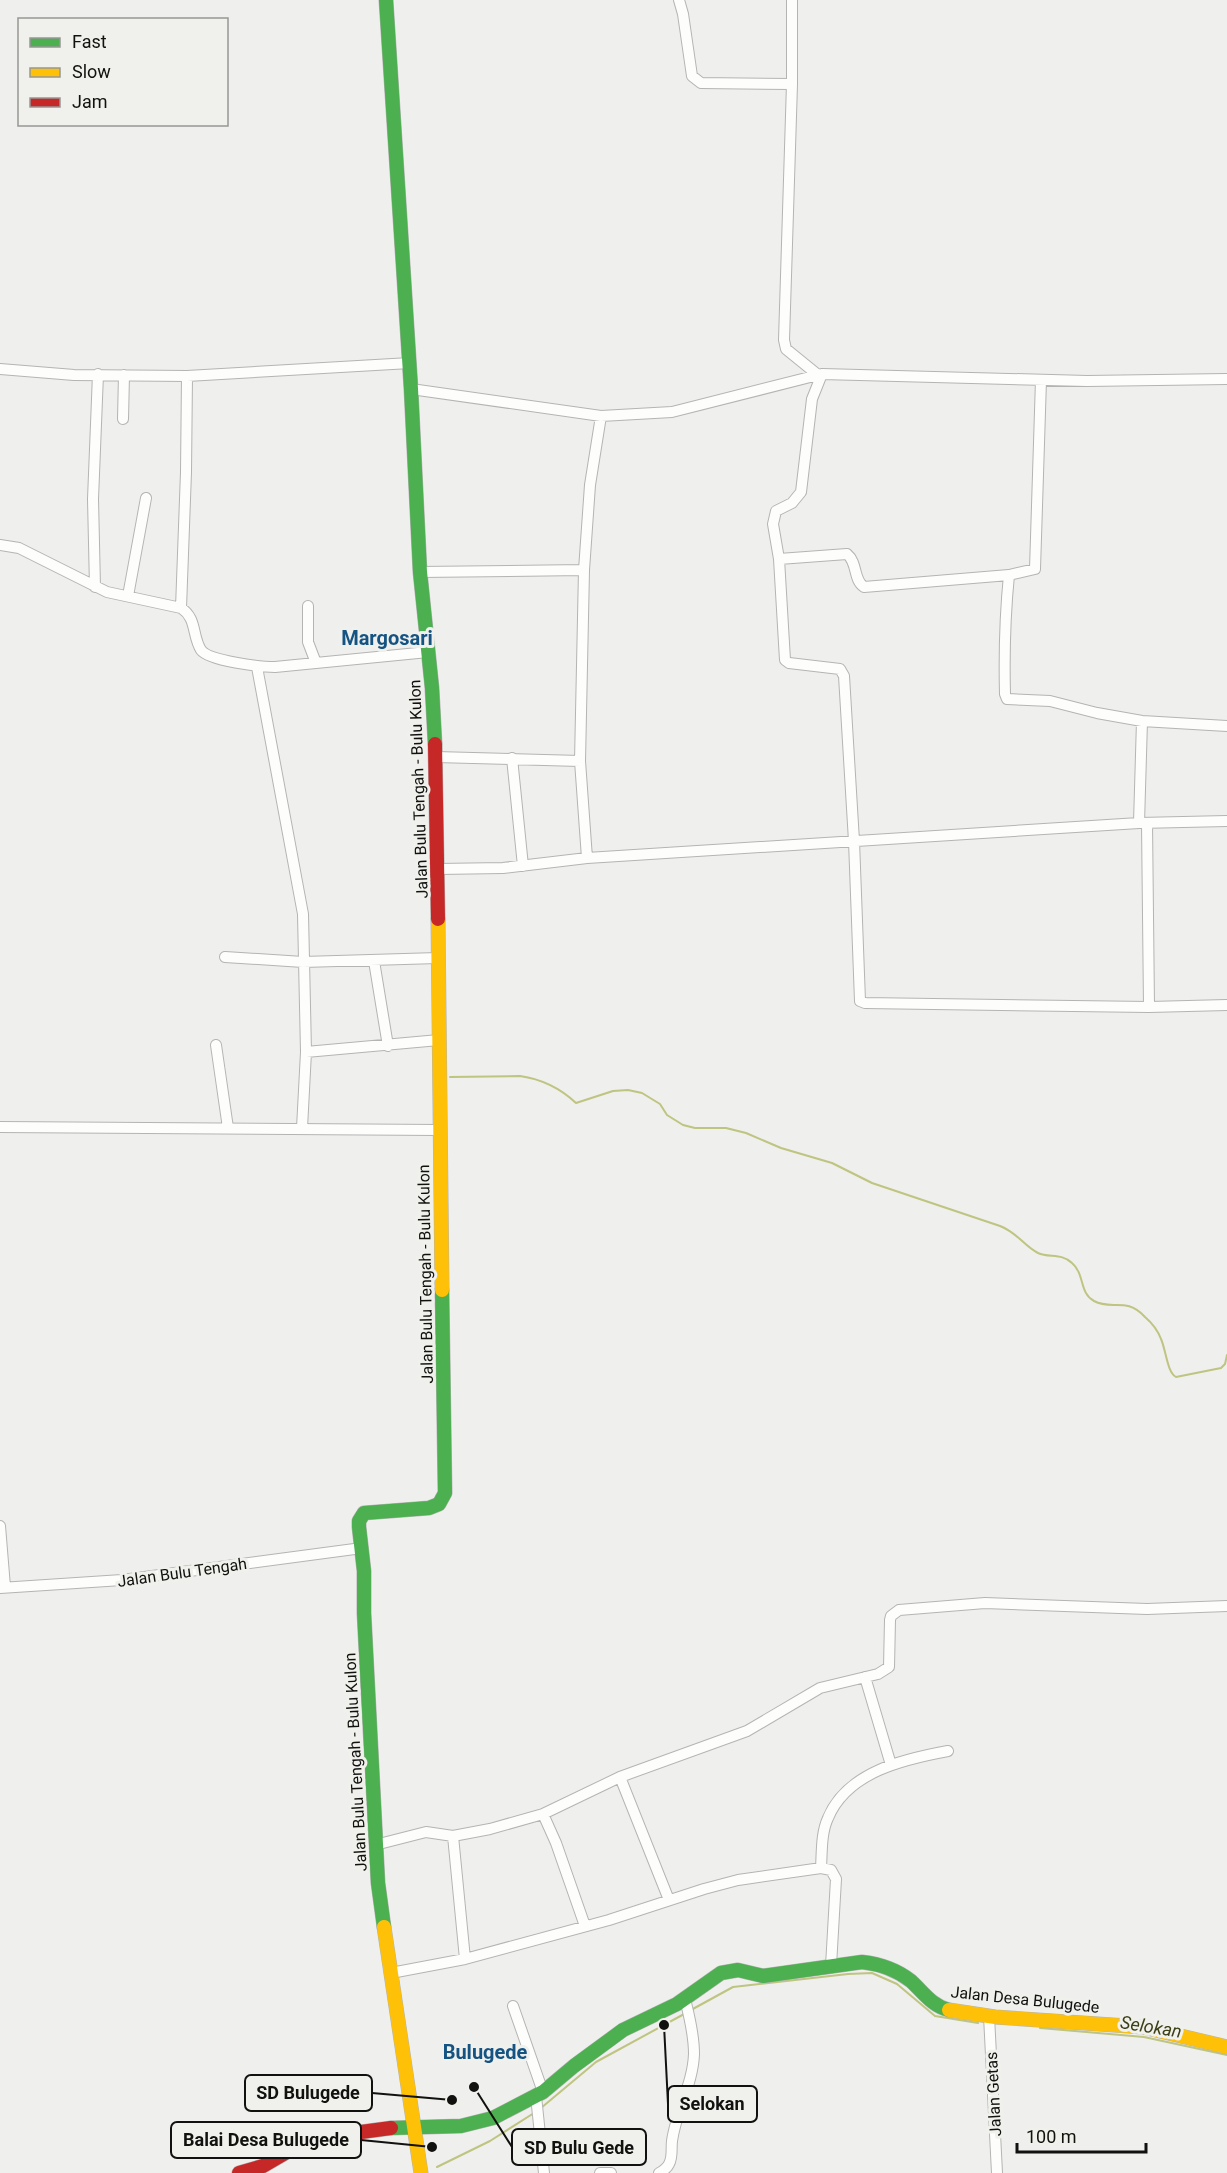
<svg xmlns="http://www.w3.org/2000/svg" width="1227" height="2173" viewBox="0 0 1227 2173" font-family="Roboto,sans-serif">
<rect width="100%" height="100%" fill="#efefed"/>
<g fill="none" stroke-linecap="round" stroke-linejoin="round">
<!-- stream -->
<path stroke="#bfc480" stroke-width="2" d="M450 1077 520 1076C541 1079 560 1088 576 1103L613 1091 628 1090 642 1093 660 1104 667 1115 683 1125 695 1128H726L746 1133 781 1148 832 1163 872 1183 1000 1226C1018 1233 1024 1246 1038 1253 1049 1258 1062 1253 1072 1263 1085 1274 1079 1293 1094 1301 1112 1311 1126 1296 1145 1317 1152 1323 1158 1331 1161 1339 1166 1350 1167 1372 1176 1377L1221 1368 1225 1364 1227 1355
M691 2010 733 1987 848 1974 872 1973 897 1984 935 2016 978 2023
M1040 2028 1144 2037 1227 2055
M541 2108 596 2062 686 2013
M437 2167 490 2141 534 2113"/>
<!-- street casing -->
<g stroke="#b4b5b3" stroke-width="12">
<path id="street" d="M679 0 683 14 692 76 701 83 792 84 784 340 786 349 818 375
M792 0V84
M0 369 74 375 187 376 410 363
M822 374 812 399 801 492 792 503 776 511 773 524 779 559 785 660 789 663 840 669 844 676 854 841 860 1001 865 1003 1149 1007 1227 1005
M411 389 601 416 672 412 822 374 1087 381 1227 379
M123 419 124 375
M0 545 19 548 107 592 181 608C197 618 192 636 201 650 209 661 261 667 275 667L428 652
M779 559 847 554C858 563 853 580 864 587L1009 575 1035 569 1041 380
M420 572 584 570
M1009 575C1005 615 1004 654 1005 694L1007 699 1050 701 1097 713 1142 721 1227 726
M95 587 93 499 98 374
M128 596 146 498
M308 606V642L316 663
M181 608 186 472 187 376
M257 667 303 914 306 1052 302 1128
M436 757 580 761
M512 758 523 866
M1139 823 1142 721
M1147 823 1149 1007
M587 858 580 761 584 570 590 485 601 416
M438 869 503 868 587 858 1139 823 1227 821
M225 957 303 962 438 958
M374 961 388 1046
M216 1045 228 1128
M306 1052 439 1040
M0 1127 439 1130
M0 1526 5 1587
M0 1588 122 1580 362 1548
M865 1677 891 1765
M620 1777 669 1900
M543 1814 556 1843 585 1926
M453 1836 465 1959
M375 1845 426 1832 453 1836 490 1829 543 1814 620 1777 747 1731 820 1688 878 1674 889 1667 890 1620 891 1616 899 1610 985 1603 1147 1609 1227 1606
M821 1868C822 1852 821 1833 828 1818 847 1772 904 1759 948 1751
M391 1973 465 1959 609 1920 704 1889 738 1880 821 1868 831 1870 836 1879 831 1966
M513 2006 543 2092
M989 2016 997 2173
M536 2096 544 2173
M600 2173H611
M659 2173C663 2171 667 2168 669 2164 673 2157 671 2148 672 2141 676 2111 693 2084 694 2054 694 2038 690 2019 686 2003"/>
</g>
<!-- fast casing -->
<g stroke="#b4b5b3" stroke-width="15">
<path id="fast" d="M386 0 411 389 420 572 432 688 435 744
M384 1927 378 1883 364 1613V1571L359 1527V1521L364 1513 429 1508 439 1504 445 1493 442 1290
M391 2128 461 2126 493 2118 543 2092 574 2066 623 2030 677 2004 721 1973 738 1970 763 1976 862 1962C880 1964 897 1970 911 1981 923 1992 932 2006 949 2010"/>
</g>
<!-- slow casing -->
<g stroke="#b4b5b3" stroke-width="15">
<path id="slow" d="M438 919 442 1290
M384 1927 421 2173
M949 2010 995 2017 1143 2027 1227 2047"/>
</g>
<!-- jam casing -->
<g stroke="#b4b5b3" stroke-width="15">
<path id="jam" d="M435 744 438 919
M239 2173 263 2166 299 2145 316 2138 391 2128"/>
</g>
<!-- street -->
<use href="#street" stroke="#fdfdfc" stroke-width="10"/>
<!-- fast -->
<use href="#fast" stroke="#4caf50" stroke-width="14"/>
<!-- slow -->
<use href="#slow" stroke="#ffc107" stroke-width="14"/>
<!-- jam -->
<use href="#jam" stroke="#c62828" stroke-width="14"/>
</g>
<g text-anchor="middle" stroke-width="6" stroke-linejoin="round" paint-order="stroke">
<!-- street labels -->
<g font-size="16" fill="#11110f" stroke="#f0f0ec">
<text transform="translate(418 789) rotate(-92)" y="6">Jalan Bulu Tengah - Bulu Kulon</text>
<text transform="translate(425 1274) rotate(-91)" y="6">Jalan Bulu Tengah - Bulu Kulon</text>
<text transform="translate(182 1572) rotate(-8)" y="6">Jalan Bulu Tengah</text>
<text transform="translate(355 1762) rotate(-93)" y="6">Jalan Bulu Tengah - Bulu Kulon</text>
<text transform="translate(1025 1999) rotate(6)" y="6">Jalan Desa Bulugede</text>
<text transform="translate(993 2094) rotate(-93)" y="6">Jalan Getas</text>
</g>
<!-- water labels -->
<g font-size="18" font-style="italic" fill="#3c3f16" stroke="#f0f0ec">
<text transform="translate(1151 2027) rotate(9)" y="6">Selokan</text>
</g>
<!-- quarter labels -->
<g font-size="20" font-weight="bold" fill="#155383" stroke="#f0f0ec">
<text x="387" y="645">Margosari</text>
<text x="485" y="2059">Bulugede</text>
</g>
</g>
<!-- callouts -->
<path fill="none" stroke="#11110f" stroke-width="2" d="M452 2100L372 2093M664 2025L668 2104M432 2147L361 2140M474 2087L512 2147"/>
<g fill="#11110f" stroke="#f0f0ec" stroke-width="2">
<circle cx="452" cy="2100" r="6"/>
<circle cx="664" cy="2025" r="6"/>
<circle cx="432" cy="2147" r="6"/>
<circle cx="474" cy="2087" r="6"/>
</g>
<g fill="#f0f0ec" stroke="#11110f" stroke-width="2">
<rect x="245" y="2075" width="127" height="36" rx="6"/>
<rect x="668" y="2086" width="89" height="36" rx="6"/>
<rect x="171" y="2122" width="190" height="36" rx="6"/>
<rect x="512" y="2129" width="134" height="36" rx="6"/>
</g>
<g font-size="18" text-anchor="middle" font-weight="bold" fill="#11110f">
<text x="308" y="2099">SD Bulugede</text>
<text x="712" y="2110">Selokan</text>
<text x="266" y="2146">Balai Desa Bulugede</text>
<text x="579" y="2154">SD Bulu Gede</text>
</g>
<!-- legend -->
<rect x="18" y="18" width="210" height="108" fill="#f0f0ec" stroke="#979794" stroke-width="1.5"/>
<rect x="30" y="38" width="30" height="9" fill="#4caf50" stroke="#979794" stroke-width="1.5"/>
<text x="72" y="48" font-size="18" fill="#11110f">Fast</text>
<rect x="30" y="68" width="30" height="9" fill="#ffc107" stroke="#979794" stroke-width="1.5"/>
<text x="72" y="78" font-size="18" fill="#11110f">Slow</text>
<rect x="30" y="98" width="30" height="9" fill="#c62828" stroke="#979794" stroke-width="1.5"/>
<text x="72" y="108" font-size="18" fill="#11110f">Jam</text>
<!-- scale -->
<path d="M1017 2143v9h129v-9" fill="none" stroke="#11110f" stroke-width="3"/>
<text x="1026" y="2143" font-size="18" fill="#11110f" stroke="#f0f0ec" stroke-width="4.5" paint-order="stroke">100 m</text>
</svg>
